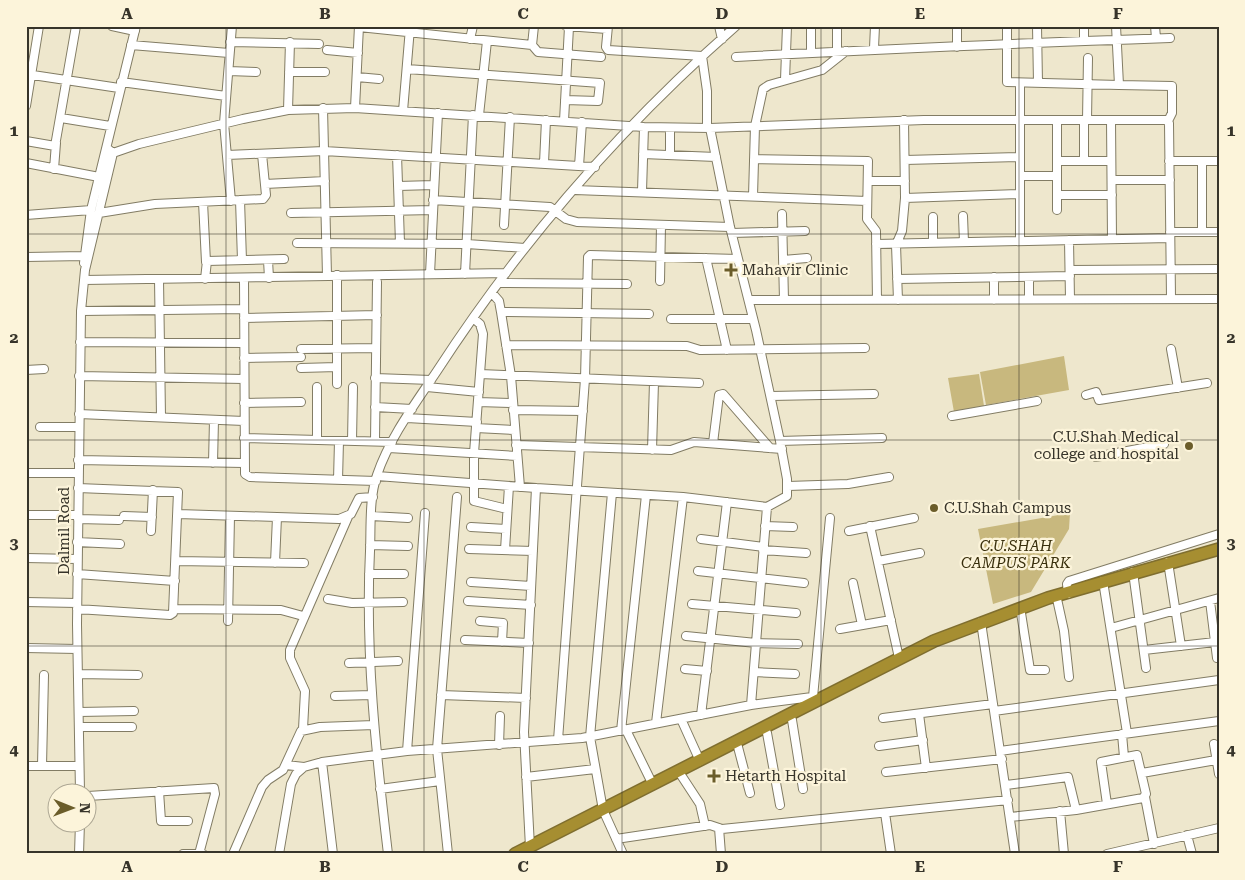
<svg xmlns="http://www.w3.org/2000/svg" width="1245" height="880" viewBox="0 0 1245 880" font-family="'Roboto Serif',serif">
<rect width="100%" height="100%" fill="#eee7cd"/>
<!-- green -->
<path fill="#c8b87e" d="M1064 356 1069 390 986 405 980 372Z
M979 374 984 406 954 412 948 378Z
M1070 513 1069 529 1031 592 993 604 978 529Z"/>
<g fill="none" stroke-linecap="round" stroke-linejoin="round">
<!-- minor casing -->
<g stroke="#827c64" stroke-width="10">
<path id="minor" d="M112 26 135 31
M534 26 532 45 538 52 601 57
M566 26 607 29
M608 26 606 47 608 50 702 56 707 91V128
M719 26 722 39
M837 26V51
M1007 26V82L1119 85 1116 26
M1037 26 1038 83
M1084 26V41
M1155 26 1156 38
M359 27 532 45
M470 39 473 26
M230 42 319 44
M131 45 229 53
M957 47V26
M874 48 875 26
M327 50 358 53
M811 53V26
M736 57C881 49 1026 43 1170 38
M407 69 600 83 598 101 565 100
M229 71 256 72
M289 72H325
M26 74 119 88
M357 77 379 79
M785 80 787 26
M121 82 226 96
M1119 85 1172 86V113L1168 121
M26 106 39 26
M323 108 327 276
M355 108 359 26
M288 110 290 42
M403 111 410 28
M479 115 487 41
M61 118 110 126
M1057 120V210
M1087 120 1088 58
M1111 120 1112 239
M564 121 569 27
M710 128 924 120H1166L1169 123 1171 298
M26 141 55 146 76 26
M107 148 113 153 139 144 243 119 288 110 355 108 644 127 710 128 730 227 756 330 780 441 787 479V496L767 507 751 705
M643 154 716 157
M227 155 324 151 595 167
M397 155 400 243
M670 155V128
M754 159 868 161 867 219 876 231 877 300
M905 160 1020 157
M1057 161H1111
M1084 161V120
M1169 161H1219
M1202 161V232
M26 163 99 177
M544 163 546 120
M579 166 582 122
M54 169 56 143
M1020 176H1057
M1112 180H1170
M868 181H905
M265 184 325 181
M398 186 434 185
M575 190 867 201
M642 191 644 127
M1057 195H1112
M753 196 755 126 763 89 769 85 822 70 846 51
M905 198 1020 194
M240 200 242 260
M433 200 550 207 566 219 577 222 730 227
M231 201 224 123 232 26
M203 202 206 262
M99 213 155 204 263 199 266 195 262 154
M291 213 433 210
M782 214 784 300
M26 215 91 210
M963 216 964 242
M504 225 510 117
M1170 232H1219
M732 233 805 231
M1069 240 1070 299
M1020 241V83
M297 243 467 244 525 248
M933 243V217
M876 244 1170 238
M26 257 84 256
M706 258 727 350
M268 260 269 278
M783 260 807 258
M84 263 91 210 136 26
M1070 270 1219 269
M430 274 438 113
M465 274 473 115
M994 277V300
M1029 277V299
M159 279 161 417
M205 279 207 261 284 259
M244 279 245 474 250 477 376 481
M897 279 1070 276
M84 280 506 273
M660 281 661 225
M499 283 627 284
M492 293 499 301 501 312 511 376 520 487
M749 300 1219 299
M898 300 896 245 902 231 905 198 904 120
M81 311 244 309
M501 312 649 314
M244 318 377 315
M473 318 480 324 483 334 474 453V501L507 509
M671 319H753
M80 342 244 343
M506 345 687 346 700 350 865 348
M301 349 376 348
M1171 349 1178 388
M244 358 301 357
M301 368 337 367
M26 370 44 369
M480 374 699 383
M79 376 244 379
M375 378 431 380
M337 384V275
M317 387V440
M427 387 479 392
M1086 395 1096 392 1099 400 1207 383
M771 396 874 394
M478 402 513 403
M244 403 301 402
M375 407 412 409
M513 410 583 411
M79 414 244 421
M952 416 1037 401
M407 418 477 422
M40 427H78
M476 428 515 430
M244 438 392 442
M352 441 353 387
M375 441 377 282
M780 441 882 438
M713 443 719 395 723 394 770 448
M516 445 671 450 694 442 782 449
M389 448 517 456
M652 450 654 382
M1096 457 1164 444
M78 460 244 463
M213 463 214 420
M27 473H78
M377 476 536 488
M338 480 339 441
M788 486 848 484 889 477
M612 493 590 737 603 810 623 854
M178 514 339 519 351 514 359 498 373 497
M26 515H78
M124 516 152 517
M371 516 408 518
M78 519 119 520
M765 526 793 527
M870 526 899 658
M471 527 506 529
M151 531 153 490
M849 531 914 518
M701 539 764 547
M77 542 120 544
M370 545 408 546
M469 549 533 551
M505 550 509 486
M763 550 806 553
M26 558 77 559
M176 561 304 563
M878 561 920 553
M1168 562 1181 646
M275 563 277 517
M698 571 804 583
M1133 572 1146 668
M77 574 175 581
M369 574H404
M1103 581 1127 733
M471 582 531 586
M853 583 862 625
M1068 594 1067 584 1069 581 1219 534
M328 599 352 603 403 602
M1057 599 1064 631 1069 677
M468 601 531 605
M1210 601 1217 658
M26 602 77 603
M692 604 796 613
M77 609 170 615 173 613 178 492 78 488
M174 609 281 610 303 616
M1021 613 1030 670H1045
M228 621 230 516
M480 621 503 623 502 642
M981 622 1015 854
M1111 628 1219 598
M840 629 891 620
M686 636 756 643 798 644
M465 640 529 643
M26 648 77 649
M1144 650 1215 642
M349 663 398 661
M685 669 707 671
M754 672 795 674
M78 674 138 675
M441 695 526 698
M335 696 372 695
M813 697 830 518
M994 711 1219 680
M79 712 134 711
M919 714 926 768
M701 715 727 502
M883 718 993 704
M681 719 700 761
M792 720 803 789
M656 723 683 497
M79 727H132
M303 729 305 691 290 658V650L348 517
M626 730 653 785
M621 731 646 495
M767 733 780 805
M1122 734 1124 757
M558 740 585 379 588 257 590 255 738 259
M1214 744 1219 774
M499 745 500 716
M879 746 923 740
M738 747 750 793
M407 751 425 513
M1000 751 1219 721
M322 762 333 854
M286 765 304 767
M26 766H79
M42 766 44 675
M679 772 700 804 705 826
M886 772 1002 759
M1142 773 1216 760
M526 777 595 769
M1006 785 1068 777 1076 810
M380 789 440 781
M159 791 161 821H188
M80 792 77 624 81 311 85 270 113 153
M88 796 214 788 215 794 199 854
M1145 797 1154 844
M1060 811 1064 854
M885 813 891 854
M1010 817 1076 810 1143 798 1146 794 1137 755 1101 762 1107 804
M719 828 721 854
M1187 835 1192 854
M616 839 710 825 722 829 1008 800
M530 847 524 732 536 488 683 497 767 507
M79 854 80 822
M183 854H203
M233 854 262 787 268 780 283 770 301 731 320 727 374 725
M279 854 291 784 296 774 304 767 322 762 407 751 582 738 751 705 812 697 814 698V702
M388 854C376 753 365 652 370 551 371 527 369 498 377 475 390 437 415 404 437 371 520 243 622 126 736 26
M448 854 437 749 457 497
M1107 854 1219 828"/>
</g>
<!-- highway casing -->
<g stroke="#7f6e2f" stroke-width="14">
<path id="highway" d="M515 854 934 641 1048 598 1219 549"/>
</g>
<!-- minor -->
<use href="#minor" stroke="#fff" stroke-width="8"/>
<!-- highway -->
<use href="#highway" stroke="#a68e31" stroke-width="11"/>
</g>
<!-- grid -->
<path fill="none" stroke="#37342a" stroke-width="1" stroke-opacity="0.55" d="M226 26V854M424 26V854M622 26V854M821 26V854M1019 26V854M26 234H1219M26 440H1219M26 646H1219"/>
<!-- markers -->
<g fill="#6b5d2a" stroke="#fcf4da" stroke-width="2">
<path d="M728.5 262.5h5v5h5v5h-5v5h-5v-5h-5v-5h5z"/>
<circle cx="1189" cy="446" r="5"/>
<circle cx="934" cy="508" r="5"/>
<path d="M711.5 768.5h5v5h5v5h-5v5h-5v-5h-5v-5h5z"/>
</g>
<g text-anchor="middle" stroke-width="4.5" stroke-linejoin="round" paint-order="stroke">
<!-- poi labels -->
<g font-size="15" fill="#37342a" stroke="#fcf4da" text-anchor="start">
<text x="742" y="275">Mahavir Clinic</text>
<text x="1179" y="442" text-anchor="end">C.U.Shah Medical<tspan x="1179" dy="17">college and hospital</tspan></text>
<text x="944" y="513">C.U.Shah Campus</text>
<text x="725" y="781">Hetarth Hospital</text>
</g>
<!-- street labels -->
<g font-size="15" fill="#37342a" stroke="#fcf4da">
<text transform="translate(64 531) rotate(-90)" y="5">Dalmil Road</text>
</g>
<!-- park labels -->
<g font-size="15" font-style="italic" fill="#392f0c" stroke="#fcf4da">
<text x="1016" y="551">C.U.SHAH<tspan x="1016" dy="17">CAMPUS PARK</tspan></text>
</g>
</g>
<!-- border -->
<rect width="1245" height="880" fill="none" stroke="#fcf4da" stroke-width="55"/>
<!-- north arrow -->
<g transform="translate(72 808) rotate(91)"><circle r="24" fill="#fcf4da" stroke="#ada794"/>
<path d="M0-4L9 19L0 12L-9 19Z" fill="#6b5d2a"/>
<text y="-8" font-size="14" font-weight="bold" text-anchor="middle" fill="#37342a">N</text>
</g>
<rect x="28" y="28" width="1190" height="824" fill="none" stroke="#37342a" stroke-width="2"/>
<g font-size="16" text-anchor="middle" font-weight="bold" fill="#37342a">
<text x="127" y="19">A</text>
<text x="325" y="19">B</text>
<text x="523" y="19">C</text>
<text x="722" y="19">D</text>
<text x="920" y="19">E</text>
<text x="1118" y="19">F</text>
<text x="14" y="136">1</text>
<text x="1231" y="136">1</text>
<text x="14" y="343">2</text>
<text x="1231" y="343">2</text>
<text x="14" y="549">3</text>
<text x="1231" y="549">3</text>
<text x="14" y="755">4</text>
<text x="1231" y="755">4</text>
<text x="127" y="872">A</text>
<text x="325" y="872">B</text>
<text x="523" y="872">C</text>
<text x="722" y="872">D</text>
<text x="920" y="872">E</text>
<text x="1118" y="872">F</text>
</g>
</svg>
